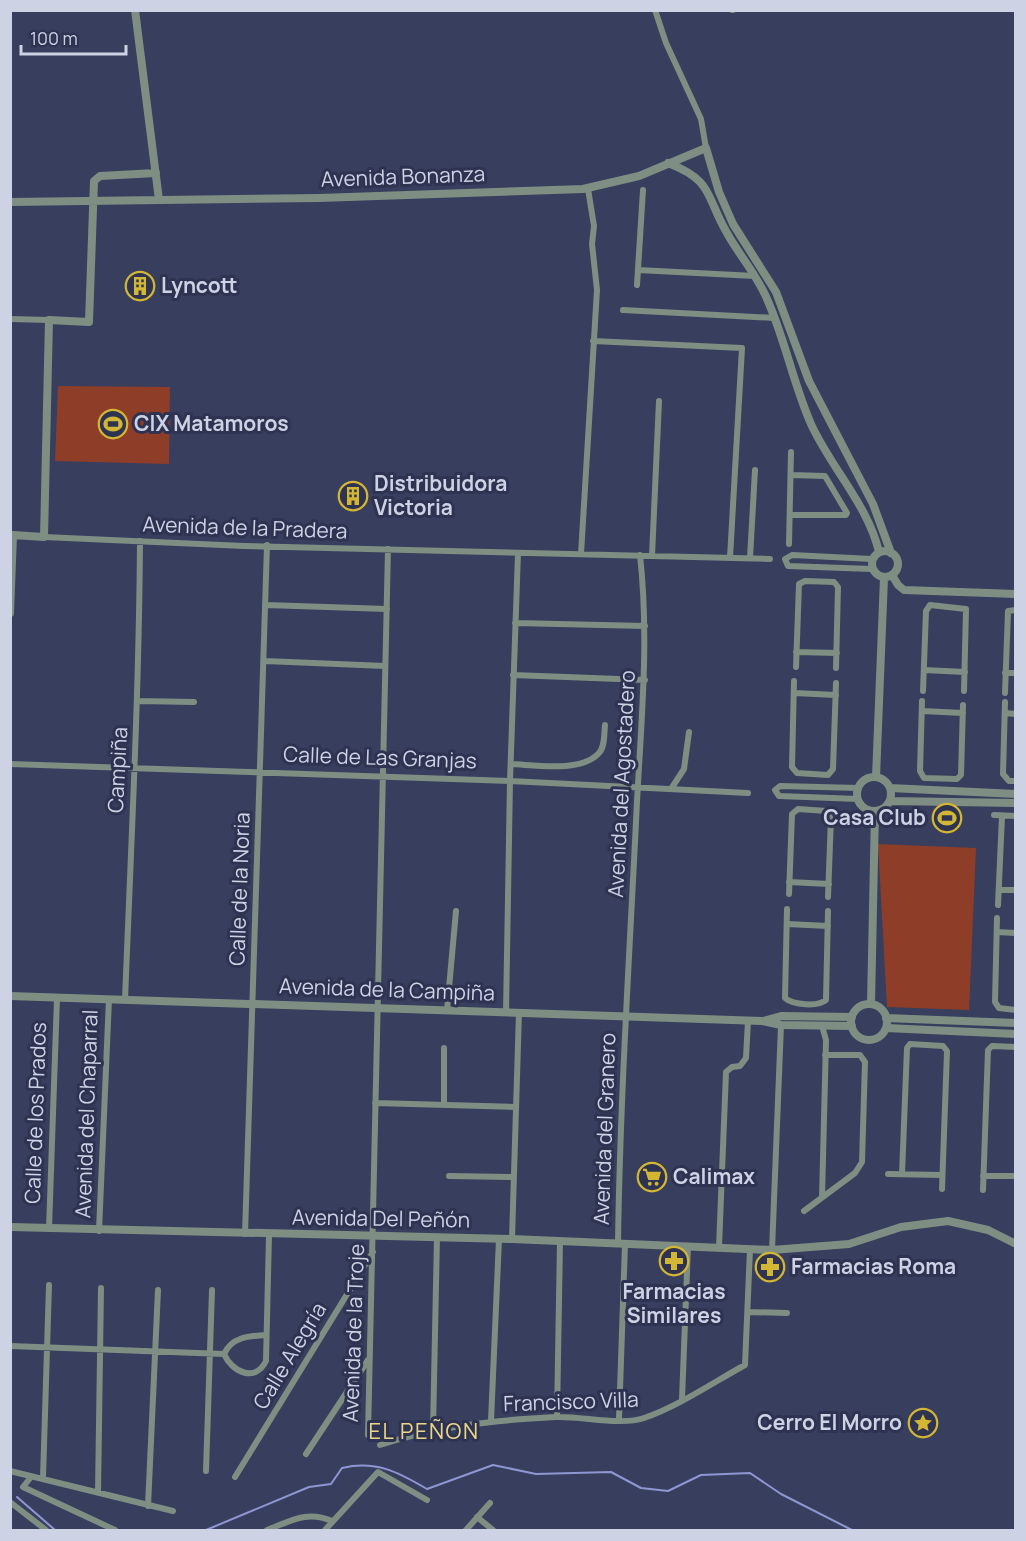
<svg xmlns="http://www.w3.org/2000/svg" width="1026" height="1541" viewBox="0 0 1026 1541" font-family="Manrope,sans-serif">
<rect width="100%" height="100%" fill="#383e5d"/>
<!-- green -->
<path fill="#8e3d29" d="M58 386 170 387 169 464 55 461Z
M878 844 976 848 969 1010 887 1007Z"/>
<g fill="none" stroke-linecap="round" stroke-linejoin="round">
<!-- stream -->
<path stroke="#8e97d4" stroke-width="2" d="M10 1493 11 1494
M17 1497 55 1530
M206 1530 309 1487 331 1484 342 1468C376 1460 398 1472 427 1489L493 1465 536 1474 611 1472 641 1488 668 1491 701 1475 750 1473 781 1494 852 1530"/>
<!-- minor -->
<path stroke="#7e8e83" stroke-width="6" d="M655 10 666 43 701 119 706 148
M732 10H733
M638 270 755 276
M637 285 643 190
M623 310 775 318
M10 319 49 320
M593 341 742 348 730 558
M790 515H846L847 513 825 476 791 475
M44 537 244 546 770 559
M789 544 791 452
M581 554 597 290 592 244 594 226 588 189
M652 556 659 401
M750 558 755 470
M872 569 788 566 785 559 792 555 872 559
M266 605 387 609
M515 623 645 626
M796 652 837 653
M265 661 385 666
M796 667 799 584 805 581 834 582 838 587 836 668
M924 670 965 672
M1005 673H1016
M513 675 645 680
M794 681 792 767 797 773 828 775 833 769 836 683
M923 691 926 611 930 605 966 609 964 691
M794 693 836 695
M1005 693 1008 611 1016 610
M138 701 194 702
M922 701 920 771 924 778 957 779 961 775 963 705
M1005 702 1003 774 1009 781H1016
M922 711 963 713
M1005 713 1016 714
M10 764 510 781 748 793
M511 764C535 765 581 773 599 753 605 747 604 734 605 725
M671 789 684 769 689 732
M858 799 779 796 775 790 780 786 859 788
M994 815 1016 816
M789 882 829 884
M999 890H1016
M789 894 792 814 798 809 827 811 831 817 828 897
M998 905 1002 816
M787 909 785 998C793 1005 818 1007 826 1000L828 911
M997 918 995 1002 999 1008 1016 1010
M787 924 828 926
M997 932 1016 933
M125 1000C131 847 139 694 140 541
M447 1010 456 911
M506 1012 510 781 518 553
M375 1103 516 1107
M444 1105V1048
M888 1174 942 1175
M902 1174 907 1048 910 1044 943 1046 947 1051 942 1189
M449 1176 513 1177
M983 1176H1016
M983 1190 988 1050 992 1046 1016 1047
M822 1197 826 1040 822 1026
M804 1211 855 1173 862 1162 865 1062 860 1055H825
M49 1229 57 998
M99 1231 109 999
M245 1234 267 545
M512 1239 519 1012
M618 1243C620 1103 629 963 636 822 640 732 650 645 640 555
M719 1247 726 1072 732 1067 740 1066 746 1058 748 1021
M772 1250 781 1025
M748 1312 787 1313
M10 1346 224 1354
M224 1354C232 1372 255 1383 266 1361L269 1235
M224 1354C232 1337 248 1336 266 1335
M682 1399 688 1246
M557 1417 560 1241
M619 1419 625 1244
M491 1421 499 1239
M433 1430 437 1237
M368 1435 388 549
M380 1445C437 1426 497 1420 556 1417 582 1416 621 1426 644 1418 677 1407 714 1382 745 1365L750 1249
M306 1454 368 1360
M10 1471 173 1511
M206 1471 212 1290
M31 1477 23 1487 115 1530
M235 1477 373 1252
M43 1478 49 1285
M98 1492 101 1288
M10 1502 46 1530
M148 1506 158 1290
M477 1517 493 1530
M267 1530C291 1521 307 1510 332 1521
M325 1530 378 1472 427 1500
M466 1530 490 1503"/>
<!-- tertiary -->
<path stroke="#7e8e83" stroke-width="8" d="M135 10 159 200
M668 163C714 181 705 195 727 233 739 255 757 275 767 299 785 339 793 383 811 424 831 468 868 505 879 552
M10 202 319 198 583 189 639 176 706 148 719 192 733 224 776 292 809 381 873 504 891 553
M872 564a13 13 0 1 1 26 0a13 13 0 1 1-26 0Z
M892 575 898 585 904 590 1016 594
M10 613 13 535 44 537 49 320 89 322 94 181 100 176 156 173
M876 777 884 578
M857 794a17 17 0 1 1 34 0a17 17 0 1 1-34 0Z
M890 788 1016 794
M890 801 1016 803
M10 996 762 1021 781 1025 852 1026
M871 1004 875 811
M851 1022a18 18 0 1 1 36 0a18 18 0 1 1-36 0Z
M886 1018 1016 1023
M763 1021 781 1016 852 1017
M886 1028 1016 1034
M10 1227 512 1239 772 1250 849 1244 901 1227 948 1221 988 1230 1016 1244"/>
</g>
<!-- icons -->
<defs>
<g id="building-ring" transform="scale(1.5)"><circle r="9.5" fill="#2e3351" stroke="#d4b635" stroke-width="1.5"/><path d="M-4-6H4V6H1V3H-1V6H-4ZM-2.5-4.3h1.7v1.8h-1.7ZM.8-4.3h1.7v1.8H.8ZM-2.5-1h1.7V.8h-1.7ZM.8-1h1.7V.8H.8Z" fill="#d4b635"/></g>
<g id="stadium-ring" transform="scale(1.5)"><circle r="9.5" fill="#2e3351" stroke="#d4b635" stroke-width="1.5"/><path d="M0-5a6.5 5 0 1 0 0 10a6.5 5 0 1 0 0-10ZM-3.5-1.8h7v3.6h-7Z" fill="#d4b635"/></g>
<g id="supermarket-ring" transform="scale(1.5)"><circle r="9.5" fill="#2e3351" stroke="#d4b635" stroke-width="1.5"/><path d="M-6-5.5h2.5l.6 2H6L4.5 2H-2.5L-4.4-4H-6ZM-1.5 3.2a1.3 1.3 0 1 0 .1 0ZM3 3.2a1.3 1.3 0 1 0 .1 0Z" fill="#d4b635"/></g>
<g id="pharmacy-ring" transform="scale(1.5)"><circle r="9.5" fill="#2e3351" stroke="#d4b635" stroke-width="1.5"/><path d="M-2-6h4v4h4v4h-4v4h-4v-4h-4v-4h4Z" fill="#d4b635"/></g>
<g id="sight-ring" transform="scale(1.5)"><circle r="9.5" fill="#2e3351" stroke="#d4b635" stroke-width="1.5"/><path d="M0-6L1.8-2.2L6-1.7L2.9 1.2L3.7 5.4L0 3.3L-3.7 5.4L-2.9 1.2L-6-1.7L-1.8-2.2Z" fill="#d4b635"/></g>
</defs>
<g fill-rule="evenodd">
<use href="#building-ring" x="140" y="286"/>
<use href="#stadium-ring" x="113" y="424"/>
<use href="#building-ring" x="353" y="496"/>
<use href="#stadium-ring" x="947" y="818"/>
<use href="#supermarket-ring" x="652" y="1177"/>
<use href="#pharmacy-ring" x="674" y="1261"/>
<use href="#pharmacy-ring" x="770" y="1267"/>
<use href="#sight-ring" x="923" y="1423"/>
</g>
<g text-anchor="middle" stroke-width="6" stroke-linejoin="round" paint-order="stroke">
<!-- street labels -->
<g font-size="21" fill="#ced2e5" stroke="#2e3351">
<text transform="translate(403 177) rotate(-2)" y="7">Avenida Bonanza</text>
<text transform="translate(245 528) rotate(2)" y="7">Avenida de la Pradera</text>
<text transform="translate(380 758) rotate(2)" y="7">Calle de Las Granjas</text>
<text transform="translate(118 770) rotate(-87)" y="7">Campiña</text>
<text transform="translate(622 784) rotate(-87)" y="7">Avenida del Agostadero</text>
<text transform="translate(240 889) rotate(-88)" y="7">Calle de la Noria</text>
<text transform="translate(387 990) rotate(2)" y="7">Avenida de la Campiña</text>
<text transform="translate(36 1113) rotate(-88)" y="7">Calle de los Prados</text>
<text transform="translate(87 1114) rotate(-88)" y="7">Avenida del Chaparral</text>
<text transform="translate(605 1129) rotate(-88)" y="7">Avenida del Granero</text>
<text transform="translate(381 1219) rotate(1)" y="7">Avenida Del Peñón</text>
<text transform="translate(354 1333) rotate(-88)" y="7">Avenida de la Troje</text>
<text transform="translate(290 1356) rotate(-59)" y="7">Calle Alegría</text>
<text transform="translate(571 1402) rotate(-2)" y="7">Francisco Villa</text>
</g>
<!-- poi labels -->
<g font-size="21" font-weight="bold" fill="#ced2e5" stroke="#2e3351" text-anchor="start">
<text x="161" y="293">Lyncott</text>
<text x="134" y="431">CIX Matamoros</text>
<text x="374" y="491">Distribuidora<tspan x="374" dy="24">Victoria</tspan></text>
<text x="926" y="825" text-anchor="end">Casa Club</text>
<text x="673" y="1184">Calimax</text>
<text x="791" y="1274">Farmacias Roma</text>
<text x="674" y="1299" text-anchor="middle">Farmacias<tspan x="674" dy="24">Similares</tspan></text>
<text x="902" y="1430" text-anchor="end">Cerro El Morro</text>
</g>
<!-- neighbourhood labels -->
<g font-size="22" letter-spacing="1.5" fill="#ebd789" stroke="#2e3351">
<text x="424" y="1439">EL PEÑON</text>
</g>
</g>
<!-- border -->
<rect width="1026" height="1541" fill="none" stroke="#ced2e5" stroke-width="24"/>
<!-- scale -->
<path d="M21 45v9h105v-9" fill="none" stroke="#ced2e5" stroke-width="3"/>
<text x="30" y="45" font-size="18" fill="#ced2e5" stroke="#2e3351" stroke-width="4.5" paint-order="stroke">100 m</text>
</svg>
